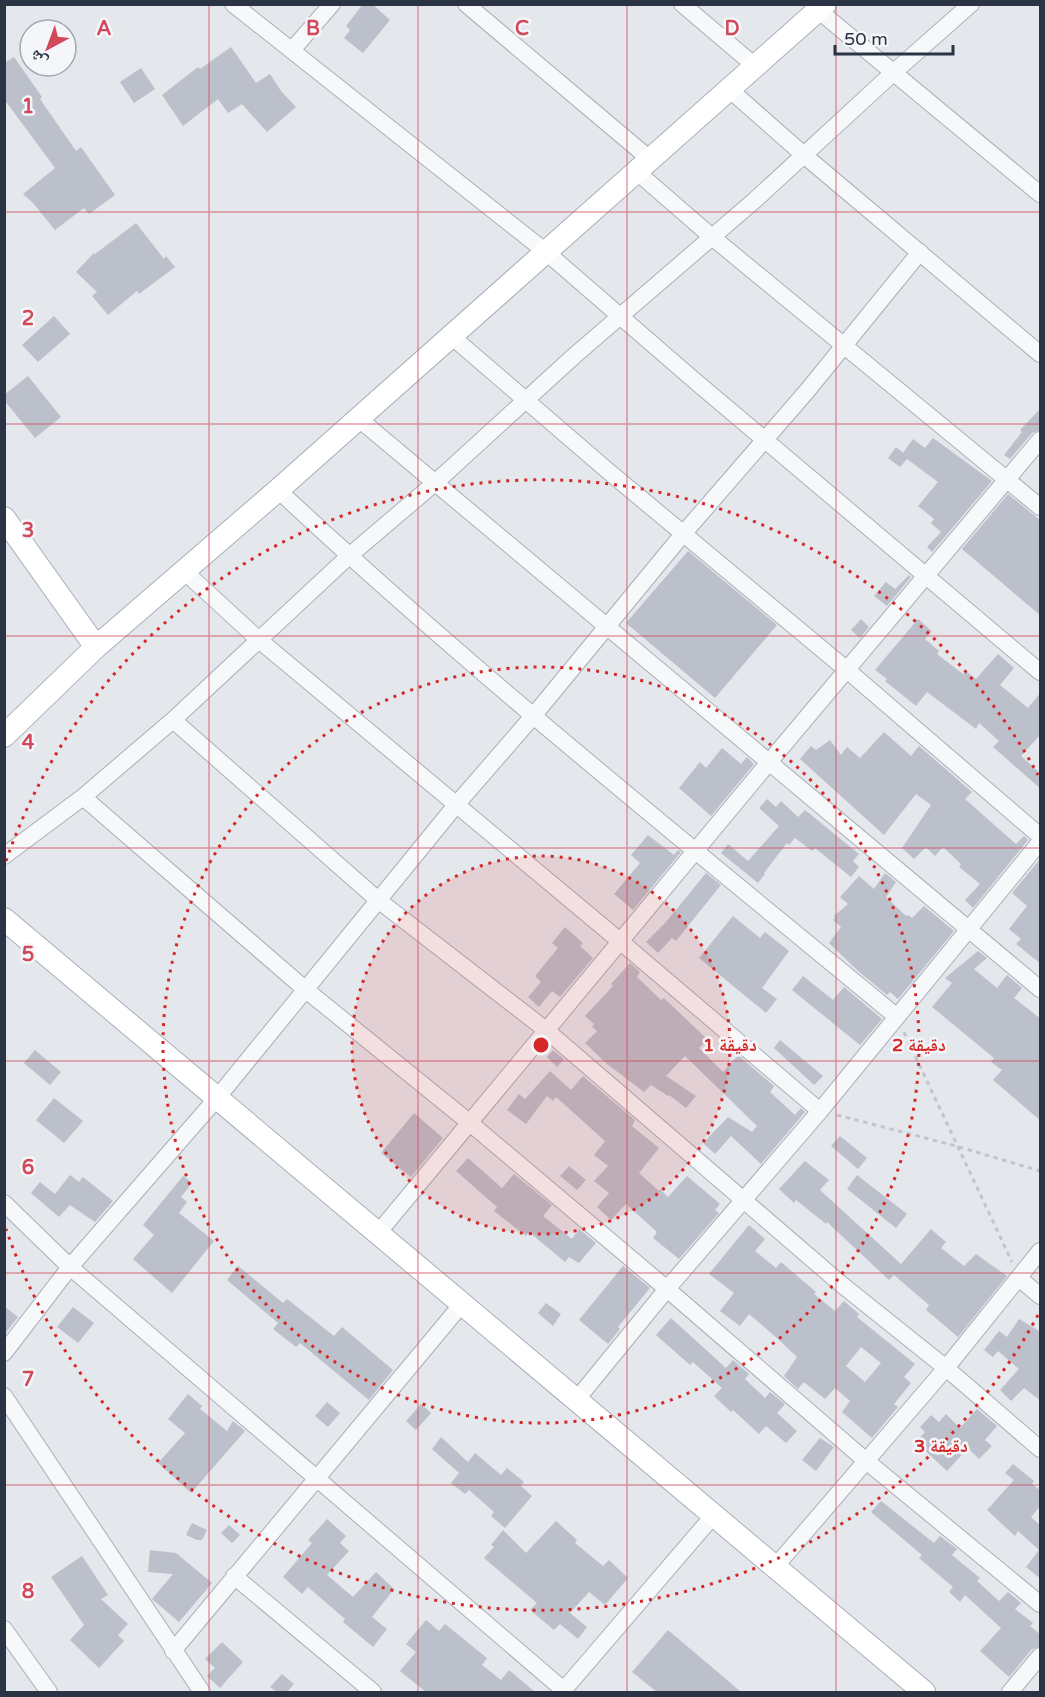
<svg xmlns="http://www.w3.org/2000/svg" width="1045" height="1697" viewBox="0 0 1045 1697" font-family="'Varela Round','Noto Naskh Arabic',sans-serif">
<rect width="100%" height="100%" fill="#e4e7ec"/>
<!-- building -->
<path fill="#bbc0ca" fill-rule="evenodd" d="M363 4H372L390 20 363 53 344 38 350 30 346 26Z
M231 47 256 83 270 74 281 91 296 107 267 132 242 104 228 113 218 99 183 126 162 95 198 67 200 69Z
M14 57 42 97 40 99 76 151 81 147 115 195 89 214 84 208 55 230 33 203 23 194 55 168 4 99V63Z
M141 68 155 89 134 103 120 82Z
M136 223 164 259 166 256 175 267 139 294 137 291 108 315 92 296 97 292 76 272 94 253 95 254Z
M54 316 70 334 38 362 22 345Z
M28 376 61 417 35 438 4 400V395Z
M1041 408V430L1032 433 1010 459 1004 455 1022 432 1020 430Z
M933 438 992 481 932 552 927 547 941 532 931 523 934 519 918 506 938 482 907 459 900 467 888 458 896 447 903 453 913 439 925 448Z
M1008 494 1041 521V616L962 549Z
M688 551 777 625 715 698 626 623Z
M909 575 911 577 887 606 874 596 886 582 895 589Z
M861 619 869 627 860 638 851 630Z
M918 619 932 631 925 639 939 651 937 654 963 674 966 671 976 679 998 654 1014 668 1000 685 1028 708 1041 692V734L1021 756 1041 774V789L993 747 999 741 979 723 976 729 927 692 916 706 885 681 887 679 875 670Z
M884 732 911 756 919 746 972 792 965 799 1016 844 1024 836 1028 840 973 908 965 900 980 884 959 867 961 864 943 847 935 856 926 847 914 859 902 848 931 805 916 794 884 835 800 759 811 746 816 750 830 740 841 755 847 747 860 758Z
M722 748 741 764 747 757 754 764 711 816 679 788 700 762 706 768Z
M767 799 776 807 781 801 798 817 805 810 859 854 853 861 859 867 851 877 815 848 812 851 795 838 789 845 787 843 764 873 765 874 758 883 721 853 728 844 748 861 779 826 759 808Z
M648 835 674 855 678 850 681 852 633 910 614 894 640 863 631 855Z
M1041 858V964L1016 944 1021 939 1009 929 1027 906 1012 893Z
M706 873 721 885 676 941 672 938 658 953 646 942 666 922Z
M885 873 896 882 886 897 906 916 908 915 912 918 924 906 954 931 898 999 890 992 887 995 857 970 829 943 841 927 833 920 835 918 834 916 848 904 840 897 859 876 874 889Z
M733 916 760 938 765 932 789 951 762 988 777 999 766 1013 699 958Z
M565 927 583 943 580 946 593 958 560 997 552 991 539 1007 528 997 541 982 535 976 558 948 552 943Z
M978 951 987 958 974 969 997 988 1007 975 1022 988 1014 998 1041 1019V1121L993 1080 1002 1070 991 1062 994 1058 932 1007 952 983 945 978Z
M630 963 640 972 637 977 661 1000 664 998 708 1040 699 1048 723 1072 738 1055 774 1086 770 1092 795 1115 801 1108 805 1112 761 1164 731 1136 715 1154 703 1143 728 1117 752 1132 757 1126 685 1056 666 1076 696 1096 686 1108 669 1095 668 1096 651 1085 644 1092 607 1064 585 1043 597 1031 592 1027 594 1024 585 1016 613 986 611 984Z
M803 976 833 1000 844 987 882 1019 860 1045 792 990Z
M780 1040 823 1076 814 1085 774 1048Z
M35 1050 61 1072 50 1085 24 1063Z
M553 1050 564 1059 557 1067 547 1057Z
M550 1071 571 1090 583 1076 635 1120 632 1126 659 1148 639 1173 659 1191 660 1189 668 1197 687 1176 720 1204 715 1210 719 1213 679 1259 653 1238 657 1232 626 1204 611 1220 597 1207 609 1193 594 1181 608 1166 594 1155 605 1141 556 1097 553 1101 547 1096 526 1124 507 1110 519 1094 525 1099Z
M54 1098 83 1121 64 1143 36 1120Z
M414 1113 443 1138 411 1177 381 1153Z
M840 1136 867 1158 858 1169 831 1146Z
M468 1158 502 1188 514 1174 552 1205 543 1216 572 1239 579 1229 596 1243 579 1263 569 1257 565 1262 529 1232 526 1236 494 1211 497 1207 456 1171Z
M805 1161 829 1180 820 1190 901 1264 931 1229 946 1242 941 1248 964 1266 976 1254 1007 1276 958 1337 926 1310 929 1305 894 1275 889 1280 827 1222 826 1224 796 1200 794 1203 779 1189Z
M569 1166 586 1180 577 1190 560 1176Z
M70 1175 79 1182 83 1177 113 1201 95 1222 70 1205 59 1217 31 1193 40 1182 55 1194Z
M857 1175 907 1214 896 1228 847 1189Z
M183 1176 192 1183 181 1197 187 1202 179 1213 214 1241 172 1293 133 1259 154 1235 143 1225Z
M749 1225 765 1239 755 1251 776 1268 781 1262 816 1292 814 1294 835 1311 844 1301 859 1314 857 1317 915 1364 904 1377 911 1383 894 1404 898 1407 872 1438 842 1412 850 1401 835 1388 825 1399 804 1382 798 1389 784 1376 797 1357 777 1338 749 1314 740 1326 720 1311 734 1293 709 1274ZM861 1347 881 1363 865 1382 846 1366Z
M238 1266 283 1303 287 1299 334 1336 342 1327 393 1370 369 1400 300 1343 296 1347 273 1329 278 1323 227 1280Z
M623 1266 650 1288 618 1327 620 1329 608 1344 579 1320Z
M546 1303 561 1314 553 1326 538 1313Z
M4 1306 18 1317 4 1335Z
M73 1307 94 1323 78 1343 57 1327Z
M671 1318 726 1368 733 1360 749 1374 745 1379 765 1398 770 1392 785 1404 777 1413 797 1431 786 1443 766 1426 759 1434 733 1410 731 1412 714 1396 722 1388 693 1362 690 1365 656 1335Z
M1019 1319 1041 1332V1401L1024 1388 1011 1401 1000 1390 1019 1369 998 1351 993 1357 984 1350 999 1331 1007 1337Z
M188 1394 202 1406 200 1409 227 1431 233 1421 245 1431 191 1493 158 1463 185 1433 168 1419Z
M327 1402 340 1413 328 1427 315 1416Z
M421 1404 431 1413 416 1430 406 1421Z
M977 1409 997 1426 985 1440 992 1446 979 1459 968 1448 947 1471 916 1442 925 1432 920 1427 931 1415 939 1422 946 1414 960 1428Z
M441 1437 468 1462 475 1453 501 1475 507 1468 524 1482 521 1486 532 1496 505 1528 491 1516 494 1512 469 1490 465 1494 451 1483 459 1473 432 1449Z
M820 1438 834 1447 816 1471 802 1460Z
M1013 1464 1034 1481 1032 1484 1041 1491V1505L1031 1517 1041 1526V1579L1026 1567 1039 1550 1018 1531 1015 1536 987 1510 1014 1480 1005 1473Z
M881 1501 934 1543 940 1536 957 1549 952 1555 980 1578 977 1581 999 1601 1008 1592 1021 1603 1015 1609 1033 1623 1030 1626 1041 1635V1646L1032 1649 1009 1677 980 1651 1001 1628 965 1595 960 1602 949 1592 953 1587 919 1558 922 1555 871 1512Z
M327 1519 346 1536 340 1543 349 1551 327 1575 353 1597 376 1572 394 1589 372 1617 387 1629 373 1647 343 1622 345 1619 308 1587 302 1594 283 1577 312 1543 308 1540Z
M556 1521 577 1540 575 1543 603 1566 609 1560 628 1578 605 1605 589 1592 570 1613 587 1627 578 1639 560 1624 554 1630 530 1610 537 1603 484 1558 494 1547 491 1545 503 1530 526 1553Z
M192 1523 207 1530 202 1540H197L186 1535Z
M229 1525 240 1535 232 1543 221 1533Z
M150 1550 176 1553 212 1583 179 1622 152 1599 173 1574 148 1572Z
M82 1556 108 1595 101 1599 128 1624 118 1635 124 1641 99 1668 70 1640 84 1625 51 1577Z
M426 1620 439 1631 445 1624 487 1658 482 1665 501 1680 509 1670 535 1692H426L400 1671 416 1652 406 1644Z
M668 1630 720 1674 741 1692H657L632 1672Z
M222 1642 243 1662 220 1688 207 1676 215 1668 205 1659Z
M282 1674 294 1684 287 1692H277L270 1687Z"/>
<g fill="none" stroke-linecap="round" stroke-linejoin="round">
<!-- street casing -->
<g stroke="#a9aeb7" stroke-width="18">
<path id="street" d="M233 4 546 252 695 381 1040 672
M466 4 651 160
M682 4 755 66
M818 10 1040 194
M292 50 332 4
M729 89 805 156 1040 354
M637 172 712 237 1040 507
M450 335 608 471 847 670 1040 836
M359 419 1040 989
M278 490C476 675 688 844 897 1017
M184 571 259 640 621 942 820 1111
M173 720 378 900 546 1030 841 1284 946 1368 1040 1449
M83 797 306 990 470 1123 667 1289 865 1460 1040 1604
M4 856 83 797 173 720 349 556 436 482 574 356 755 200 894 72 971 4
M4 1203 70 1267 566 1692
M378 1233 770 761 1040 440
M1019 1278 1040 1296
M4 1353 70 1267 217 1098 456 805 534 715 683 534 807 391 920 252
M4 1396 202 1692
M577 1399 667 1289 820 1111 1040 842
M775 1567 946 1368 1040 1251
M234 1576 373 1692
M4 1629 49 1692
M173 1651 462 1304
M562 1692 713 1516
M1010 1692 1040 1656"/>
</g>
<!-- secondary casing -->
<g stroke="#a9aeb7" stroke-width="24">
<path id="secondary" d="M4 518 96 647
M4 736 96 647 278 490 825 4
M4 919 924 1692"/>
</g>
<!-- path -->
<path stroke="#c2c5cb" stroke-width="3" stroke-dasharray="4.5 4.5" stroke-linecap="butt" d="M904 1032 1012 1262
M837 1115 956 1146 1040 1171"/>
<!-- street -->
<use href="#street" stroke="#f7f8fa" stroke-width="16"/>
<!-- secondary -->
<use href="#secondary" stroke="#fff" stroke-width="22"/>
</g>
<!-- grid -->
<path fill="none" stroke="#d1495b" stroke-width="1.5" stroke-opacity="0.55" d="M209 4V1692M418 4V1692M627 4V1692M836 4V1692M4 212H1040M4 424H1040M4 636H1040M4 848H1040M4 1061H1040M4 1273H1040M4 1485H1040"/>
<!-- distance rings -->
<circle cx="541" cy="1045" r="189" fill="#d62828" fill-opacity=".12"/>
<g fill="none" stroke="#d62828" stroke-width="3" stroke-dasharray="3 6">
<circle cx="541" cy="1045" r="189"/>
<circle cx="541" cy="1045" r="378"/>
<path d="M1038 1315A566 566 0 0 1 6 1229M6 861A566 566 0 0 1 1038 775"/>
</g>
<g font-size="20" text-anchor="middle" font-weight="bold" fill="#d1495b" stroke="#f4f6f9" stroke-width="5" stroke-linejoin="round" paint-order="stroke">
<text x="104" y="35">A</text>
<text x="313" y="35">B</text>
<text x="522" y="35">C</text>
<text x="732" y="35">D</text>
<text x="28" y="113">1</text>
<text x="28" y="325">2</text>
<text x="28" y="537">3</text>
<text x="28" y="749">4</text>
<text x="28" y="961">5</text>
<text x="28" y="1174">6</text>
<text x="28" y="1386">7</text>
<text x="28" y="1598">8</text>
</g>
<circle cx="541" cy="1045" r="9" fill="#d62828" stroke="#f4f6f9" stroke-width="3"/>
<g font-size="18" text-anchor="middle" font-weight="bold" fill="#d62828" stroke="#f4f6f9" stroke-width="5" stroke-linejoin="round" paint-order="stroke">
<text x="730" y="1051">1 دقيقة</text>
<text x="919" y="1051">2 دقيقة</text>
<text x="941" y="1452">3 دقيقة</text>
</g>
<!-- border -->
<rect width="1045" height="1697" fill="none" stroke="#2b3445" stroke-width="12"/>
<!-- north arrow -->
<g transform="translate(48 48) rotate(221)"><circle r="28" fill="#f4f6f9" stroke="#a4a8b1" stroke-width="1.5"/>
<path d="M0-4.5L10 22L0 15L-10 22Z" fill="#d1495b"/>
<text y="-9" font-size="16" font-weight="bold" text-anchor="middle" fill="#2b3445">ش</text>
</g>
<!-- scale -->
<path d="M835 45v9h118v-9" fill="none" stroke="#2b3445" stroke-width="3"/>
<text x="844" y="45" font-size="18" fill="#2b3445" stroke="#f4f6f9" stroke-width="4.5" paint-order="stroke">50 m</text>
</svg>
